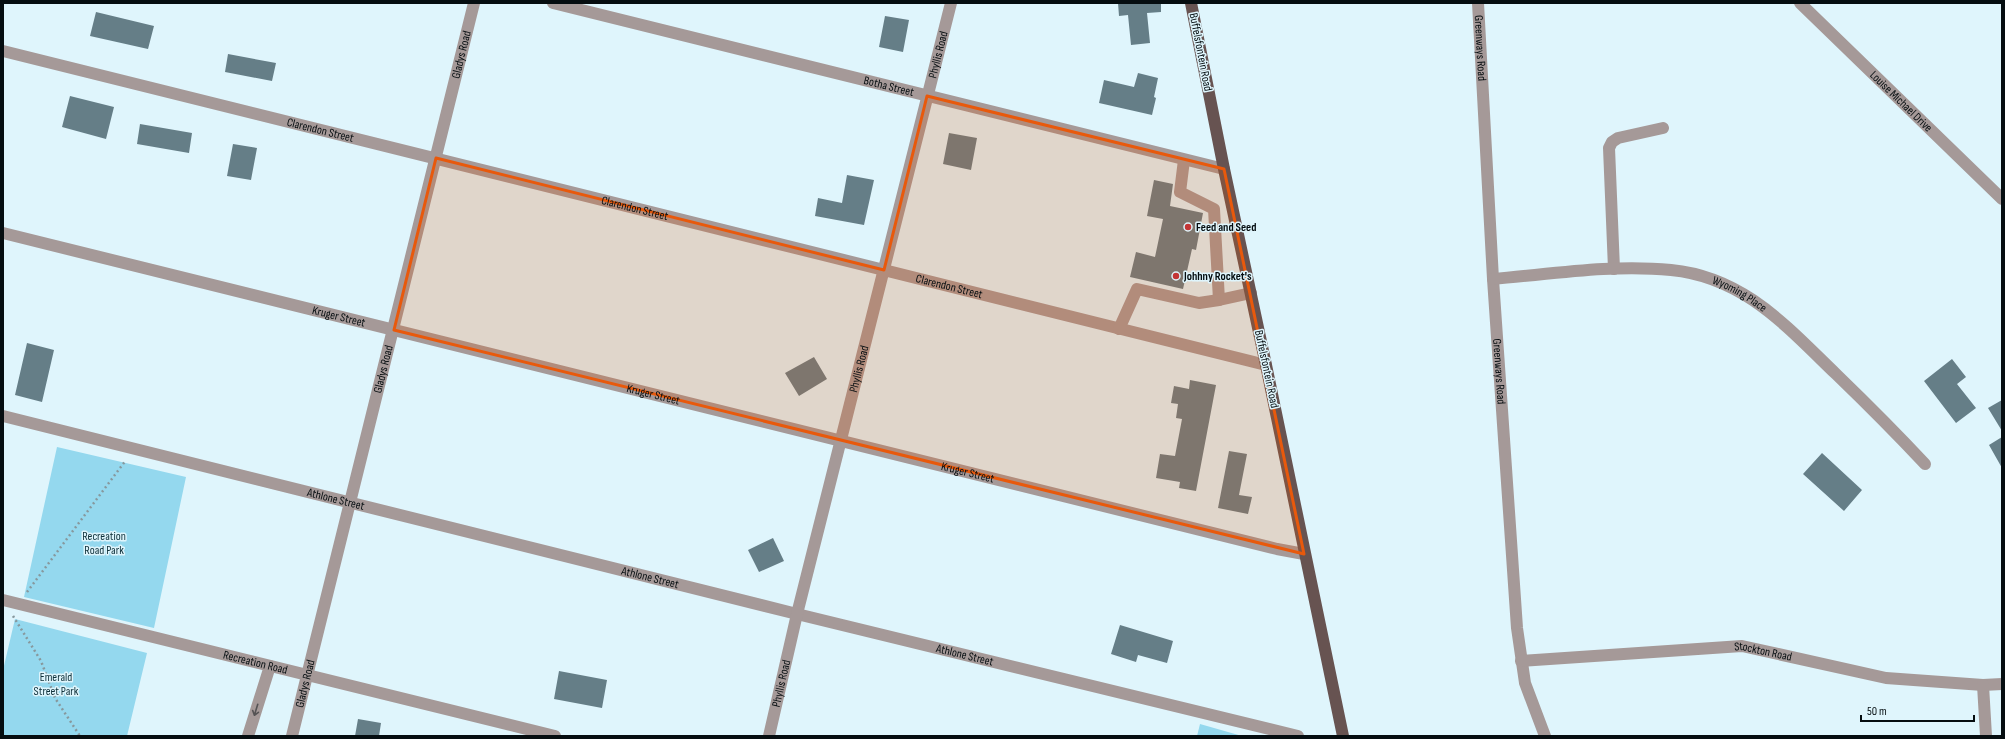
<svg xmlns="http://www.w3.org/2000/svg" width="2005" height="739" viewBox="0 0 2005 739" font-family="'Sofia Sans Condensed',sans-serif">
<rect width="100%" height="100%" fill="#dff5fc"/>
<!-- green -->
<path fill="#94d8ee" d="M57 447 186 477 154 628 24 597Z
M15 619 147 653 127 736H3V670Z
M1200 724 1242 736H1197Z"/>
<!-- building -->
<path fill="#657e87" d="M1118 3H1161V12L1147 13 1150 43 1131 45 1128 15 1119 16Z
M96 12 154 26 148 49 90 36Z
M885 16 909 20 903 52 879 47Z
M228 54 276 63 272 81 225 72Z
M1138 73 1158 78 1154 97 1156 98 1152 115 1099 103 1104 80 1134 87Z
M70 96 114 107 106 139 62 127Z
M140 124 192 133 189 153 137 144Z
M949 133 977 138 971 170 943 164Z
M233 144 257 148 251 180 227 176Z
M847 175 874 180 864 225 815 216 818 198 842 203Z
M1154 180 1173 184 1170 206 1203 213 1196 250 1192 249 1183 289 1130 277 1136 252 1155 257 1163 219 1147 216Z
M27 343 54 350 42 402 15 395Z
M814 357 827 379 799 396 785 373Z
M1952 359 1966 377 1957 384 1976 408 1956 423 1924 381Z
M1190 380 1216 385 1196 491 1179 488 1180 482 1156 478 1160 454 1175 456 1182 419 1176 418 1178 404 1171 403 1174 386 1189 389Z
M2002 400V431L1988 408Z
M2002 437V468L1989 445Z
M1229 451 1247 454 1239 495 1252 497 1248 514 1218 508Z
M1822 453 1862 490 1844 511 1803 474Z
M773 538 784 561 759 572 748 550Z
M1120 625 1173 641 1167 663 1138 655 1136 662 1111 654Z
M559 671 607 680 602 708 554 699Z
M358 719 381 723 379 736H355Z"/>
<g fill="none" stroke-linecap="round" stroke-linejoin="round">
<!-- path -->
<path stroke="#87989d" stroke-width="2.5" stroke-dasharray="2 3" stroke-linecap="butt" d="M27 592 126 460
M13 616 41 661 55 698 80 736"/>
<!-- minor -->
<g stroke="#a59998" stroke-width="12">
<path id="s1" d="M553 3 1224 169"/>
<path id="s2" d="M1478 3 1493 279 1517 628 1525 683 1545 736"/>
<path id="s3" d="M1800 3 2002 199"/>
<path id="s4" d="M3 51 1266 365"/>
<path d="M1184 160 1180 192 1214 209 1219 300"/>
<path id="s5" d="M3 233 1277 549 1304 554"/>
<path d="M1614 269 1609 148 1612 142 1618 138 1663 128"/>
<path id="s6" d="M1493 279C1552 274 1612 264 1671 270 1744 277 1786 326 1836 374 1866 403 1896 433 1925 464"/>
<path d="M1119 329 1137 289 1199 303 1219 300 1251 293"/>
<path id="s7" d="M3 416 797 614 1298 736"/>
<path id="s8" d="M3 600 555 736"/>
<path id="s9" d="M1521 661 1742 646 1886 678 1983 685 2002 684"/>
<path d="M1983 685 1986 736"/>
<path d="M248 736 270 666"/>
<path id="s10" d="M292 736 474 3"/>
<path id="s11" d="M769 736 797 614 951 3"/>
</g>
<!-- major -->
<path stroke="#675351" stroke-width="12" d="M1191 3 1224 169 1266 365 1343 736"/>
</g>
<!-- one-way arrows -->
<defs><path id="oneway-shaft" d="M-6 0H5M1.5-3L5.5 0L1.5 3" fill="none" stroke-width="1.6" stroke-linecap="round" stroke-linejoin="round"/></defs>
<use stroke="#555354" href="#oneway-shaft" transform="translate(256 710) rotate(107)"/>
<!-- marked area -->
<path fill="#e8590c" fill-opacity="0.2" stroke="#e8590c" stroke-width="3" stroke-linejoin="round" d="M927 96 1224 169 1304 554 394 330 436 158 884 270Z"/>
<!-- markers -->
<g fill="#c43535" stroke="#dff5fc" stroke-width="1.5">
<circle cx="1188" cy="227" r="4"/>
<circle cx="1176" cy="276" r="4"/>
</g>
<g text-anchor="middle" stroke-width="3" stroke-linejoin="round" paint-order="stroke">
<!-- street labels -->
<g font-size="12" fill="#050d10" stroke="#dff5fc">
<text dy="4" stroke="none"><textPath href="#s2" startOffset="45">Greenways Road</textPath></text>
<text transform="translate(1201 52) rotate(79)" y="4">Buffelsfontein Road</text>
<text dy="4" stroke="none"><textPath href="#s10" startOffset="702">Gladys Road</textPath></text>
<text dy="4" stroke="none"><textPath href="#s11" startOffset="702">Phyllis Road</textPath></text>
<text dy="4" stroke="none"><textPath href="#s1" startOffset="346">Botha Street</textPath></text>
<text dy="4" stroke="none"><textPath href="#s3" startOffset="141">Louise Michael Drive</textPath></text>
<text dy="4" stroke="none"><textPath href="#s4" startOffset="327">Clarendon Street</textPath></text>
<text dy="4" stroke="none"><textPath href="#s4" startOffset="651">Clarendon Street</textPath></text>
<text dy="4" stroke="none"><textPath href="#s4" startOffset="975">Clarendon Street</textPath></text>
<text dy="4" stroke="none"><textPath href="#s6" startOffset="252">Wyoming Place</textPath></text>
<text dy="4" stroke="none"><textPath href="#s5" startOffset="346">Kruger Street</textPath></text>
<text dy="4" stroke="none"><textPath href="#s11" startOffset="378">Phyllis Road</textPath></text>
<text transform="translate(1267 369) rotate(78)" y="4">Buffelsfontein Road</text>
<text dy="4" stroke="none"><textPath href="#s10" startOffset="378">Gladys Road</textPath></text>
<text dy="4" stroke="none"><textPath href="#s2" startOffset="369">Greenways Road</textPath></text>
<text dy="4" stroke="none"><textPath href="#s5" startOffset="670">Kruger Street</textPath></text>
<text dy="4" stroke="none"><textPath href="#s5" startOffset="994">Kruger Street</textPath></text>
<text dy="4" stroke="none"><textPath href="#s7" startOffset="343">Athlone Street</textPath></text>
<text dy="4" stroke="none"><textPath href="#s7" startOffset="667">Athlone Street</textPath></text>
<text dy="4" stroke="none"><textPath href="#s9" startOffset="243">Stockton Road</textPath></text>
<text dy="4" stroke="none"><textPath href="#s7" startOffset="991">Athlone Street</textPath></text>
<text dy="4" stroke="none"><textPath href="#s8" startOffset="260">Recreation Road</textPath></text>
<text dy="4" stroke="none"><textPath href="#s10" startOffset="54">Gladys Road</textPath></text>
<text dy="4" stroke="none"><textPath href="#s11" startOffset="54">Phyllis Road</textPath></text>
</g>
<!-- poi labels -->
<g font-size="12" font-weight="bold" fill="#050d10" stroke="#dff5fc" text-anchor="start">
<text x="1196" y="231">Feed and Seed</text>
<text x="1184" y="280">Johhny Rocket's</text>
</g>
<!-- park labels -->
<g font-size="12" fill="#0d2f39" stroke="#dff5fc">
<text x="104" y="540">Recreation<tspan x="104" dy="14">Road Park</tspan></text>
<text x="56" y="681">Emerald<tspan x="56" dy="14">Street Park</tspan></text>
</g>
</g>
<!-- border -->
<rect width="2005" height="739" fill="none" stroke="#050d10" stroke-width="8"/>
<!-- scale -->
<path d="M1861 715v6h113v-6" fill="none" stroke="#050d10" stroke-width="2"/>
<text x="1867" y="715" font-size="12" fill="#050d10" stroke="#dff5fc" stroke-width="3" paint-order="stroke">50 m</text>
</svg>
